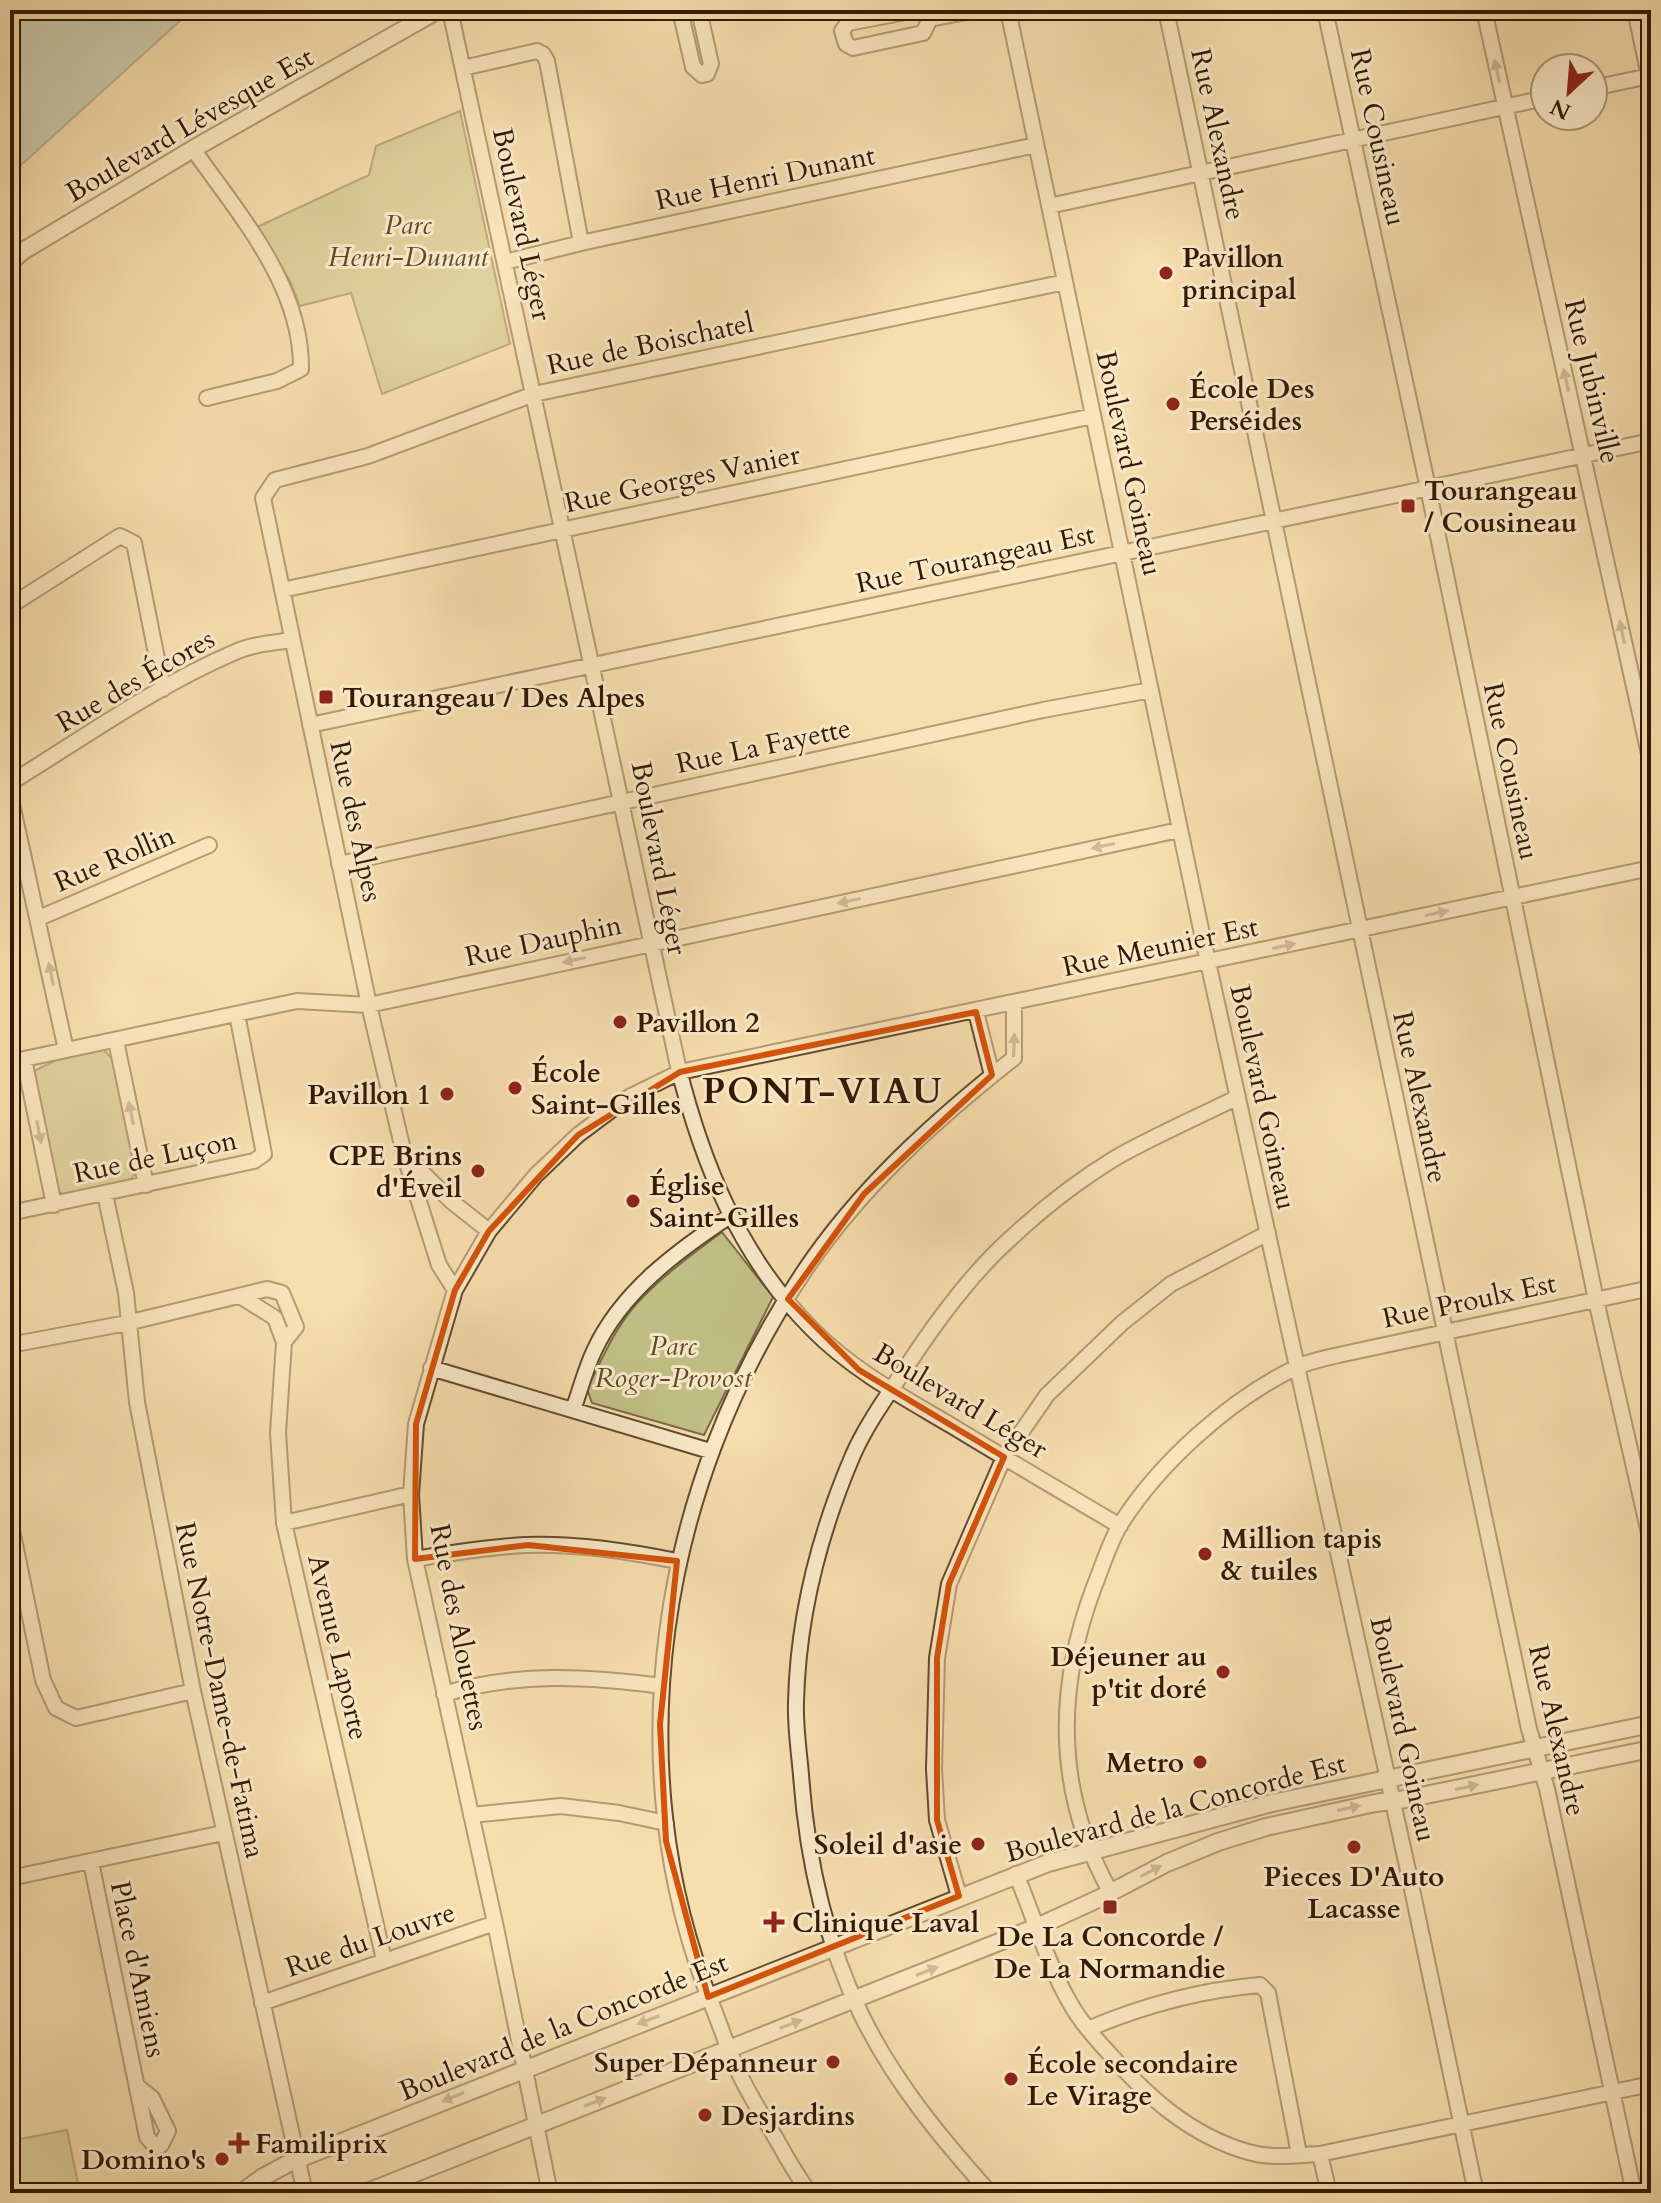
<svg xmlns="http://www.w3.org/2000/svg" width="1661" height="2203" viewBox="0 0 1661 2203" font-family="Cardo,serif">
<rect width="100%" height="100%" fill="#f7deae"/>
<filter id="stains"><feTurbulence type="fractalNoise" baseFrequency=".0025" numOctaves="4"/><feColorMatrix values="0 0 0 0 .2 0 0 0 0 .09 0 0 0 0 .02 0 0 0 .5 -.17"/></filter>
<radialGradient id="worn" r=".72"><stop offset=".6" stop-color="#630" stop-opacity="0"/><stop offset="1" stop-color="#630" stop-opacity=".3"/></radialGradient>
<!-- green -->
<path fill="#c1c087" stroke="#7a6c45" stroke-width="2" d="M460 111 510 344 382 394 351 293 300 306 290 281 255 228 369 175 376 146Z
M88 1049 104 1050 117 1064 136 1172 125 1189 69 1197 55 1190 32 1072 62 1057Z
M722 1232 773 1297 704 1435 592 1403 587 1389C602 1359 617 1323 641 1299 665 1274 694 1253 722 1232Z
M67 2130 80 2193H10V2141Z"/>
<!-- water -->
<path fill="#9dbcaf" stroke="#737b6a" stroke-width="2" d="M10 10H192L10 175Z"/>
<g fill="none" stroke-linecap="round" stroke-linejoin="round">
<!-- minor casing -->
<g stroke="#644a2e" stroke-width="18">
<path id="minor" d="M450 10 678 1066C702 1163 740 1257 812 1329 852 1370 903 1397 952 1426 1008 1460 1064 1493 1120 1526
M680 10 693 67 702 75 707 74 711 64 699 10
M916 10 848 23 842 31 846 44 853 48 923 33 930 19
M1008 10 1206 953 1409 1875 1476 2193
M1166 10 1529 1729 1547 1789 1634 2193
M1325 10 1428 488 1596 1300 1651 1542
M1484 10 1651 763
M1635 10 1651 85
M930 19 976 10
M463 68 537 51 543 54 547 61 581 243
M1593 88 1649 76
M193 149C239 215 302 285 301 369L277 381 207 398
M1049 206 1545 98
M505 262 581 243 1036 145
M282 590 1093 416
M10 606 120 536 134 543 163 689
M310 725 1651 441
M10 783C82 739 154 687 233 653 252 644 272 643 292 640
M10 795 66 1050
M339 864 1043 710 1151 690
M39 918 209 845
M976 1012 992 1075
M116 1041 146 1185
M24 1059 54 1205
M10 1062 297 1001 369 1005 1179 830
M406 1156 451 1201 489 1231
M105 1194 126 1293 137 1402 193 1691 305 2193
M10 1213 254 1161 264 1154 237 1014
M455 1290 439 1265 404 1154 369 1005 263 498 275 480 368 456 534 394 1065 282
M240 1296 275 1318 284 1342 278 1433 284 1523 384 1960
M10 1345 127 1323 267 1289 282 1293 296 1327 284 1342
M431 1368 710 1451
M573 1410C580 1391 585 1370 594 1351 621 1292 677 1251 730 1216
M10 1520 43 1680 56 1708 76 1718 193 1691
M284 1523 411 1494
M415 1559C451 1553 488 1547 525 1545 575 1543 628 1551 677 1561
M444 1694C518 1672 586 1676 662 1686
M471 1815 561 1806 619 1813 666 1823
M91 1862 147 2137 156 2147 161 2145 168 2131 152 2098 137 2086
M1016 1874C1034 1917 1047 1963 1070 2003 1080 2021 1093 2036 1107 2051 1147 2096 1189 2135 1248 2152 1272 2159 1296 2155 1320 2154L1651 2084
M10 1878 223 1833
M1111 1893C1056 1795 1055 1691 1094 1587 1102 1567 1109 1544 1120 1525 1159 1463 1229 1400 1295 1368 1311 1360 1331 1357 1348 1353L1651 1288
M959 1896 937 1820 934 1769 937 1658 949 1584 1004 1457 1047 1395 1122 1323 1171 1284 1268 1233
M262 2003 495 1923
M1088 2029C1142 2006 1201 1990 1260 1985L1268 1993 1299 2154
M1320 2154 1329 2193
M550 2193 495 1923 415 1559 411 1494 416 1424 455 1290 489 1231 536 1175 578 1135 629 1097 680 1072 1651 868
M810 2193C798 2178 789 2161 779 2144 765 2119 750 2097 738 2071 728 2050 721 2027 712 2005 615 1764 660 1487 803 1273 859 1189 935 1120 1014 1058V1003
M990 2193C941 2138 894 2082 861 2014 824 1938 807 1859 801 1775 799 1751 795 1726 796 1702 798 1618 820 1532 853 1455 867 1423 890 1392 909 1363 936 1322 974 1271 1011 1238 1043 1208 1079 1180 1117 1157 1156 1135 1198 1117 1238 1097"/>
</g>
<!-- tertiary casing -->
<g stroke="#644a2e" stroke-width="20">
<path id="tertiary" d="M10 262 23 251 193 149 438 10
M241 2193 263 2177 291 2162 1048 1863 1272 1803 1651 1724
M365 2193 1037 1927 1100 1898 1167 1863 1218 1842 1266 1827 1375 1803 1406 1799 1651 1749"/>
</g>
<!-- minor -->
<use href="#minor" stroke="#faeaca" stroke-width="14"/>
<!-- tertiary -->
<use href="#tertiary" stroke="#faeaca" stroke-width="16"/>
</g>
<!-- one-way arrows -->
<defs><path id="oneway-solid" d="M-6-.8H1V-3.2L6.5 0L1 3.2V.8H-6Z" transform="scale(2)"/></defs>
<g fill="#a08c70">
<use href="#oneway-solid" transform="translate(1497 71) rotate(-103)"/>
<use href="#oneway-solid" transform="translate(1566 380) rotate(-103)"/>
<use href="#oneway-solid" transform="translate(1622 632) rotate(-102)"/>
<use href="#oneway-solid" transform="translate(1103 846) rotate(168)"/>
<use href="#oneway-solid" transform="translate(849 901) rotate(168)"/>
<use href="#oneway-solid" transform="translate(1437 913) rotate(-12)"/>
<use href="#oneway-solid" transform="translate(1284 946) rotate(-12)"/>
<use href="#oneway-solid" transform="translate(574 960) rotate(168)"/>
<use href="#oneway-solid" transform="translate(51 974) rotate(-102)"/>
<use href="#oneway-solid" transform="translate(1014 1045) rotate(-88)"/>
<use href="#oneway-solid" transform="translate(131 1113) rotate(-102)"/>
<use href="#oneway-solid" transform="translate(39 1132) rotate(79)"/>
<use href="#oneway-solid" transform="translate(1467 1787) rotate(-12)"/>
<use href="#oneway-solid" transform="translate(1349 1808) rotate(-12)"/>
<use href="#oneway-solid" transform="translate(1151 1871) rotate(-28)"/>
<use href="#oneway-solid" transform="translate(927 1971) rotate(-22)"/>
<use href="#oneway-solid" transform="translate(648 2020) rotate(159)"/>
<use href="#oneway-solid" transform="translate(791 2024) rotate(-21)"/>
<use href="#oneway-solid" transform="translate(453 2097) rotate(158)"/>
<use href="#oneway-solid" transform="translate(595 2102) rotate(-22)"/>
</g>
<!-- marked area -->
<path d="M0 0H1661V2203H0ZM976 1012 992 1075 864 1194 788 1299 859 1370 1004 1457 949 1584 937 1658V1820L959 1896 708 1997 666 1841 660 1724 677 1561 528 1545 415 1559 416 1424 455 1290 489 1231 578 1135 680 1072Z" fill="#f7deae" fill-opacity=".55" fill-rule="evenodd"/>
<path fill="none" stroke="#d6530b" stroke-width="6" stroke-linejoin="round" d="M976 1012 992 1075 864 1194 788 1299 859 1370 1004 1457 949 1584 937 1658V1820L959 1896 708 1997 666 1841 660 1724 677 1561 528 1545 415 1559 416 1424 455 1290 489 1231 578 1135 680 1072Z"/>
<!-- markers -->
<g fill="#8f2418" stroke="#faeaca" stroke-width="3">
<circle cx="1166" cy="273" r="8"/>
<circle cx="1173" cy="404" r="8"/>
<rect x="1400" y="498" width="16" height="16" rx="4"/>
<rect x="318" y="689" width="16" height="16" rx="4"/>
<circle cx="620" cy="1022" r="8"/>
<circle cx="515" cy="1088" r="8"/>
<circle cx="447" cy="1094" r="8"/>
<circle cx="478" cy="1171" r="8"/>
<circle cx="633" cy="1201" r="8"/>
<circle cx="1205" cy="1554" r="8"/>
<circle cx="1223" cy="1672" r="8"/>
<circle cx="1200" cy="1762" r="8"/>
<circle cx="978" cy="1844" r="8"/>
<circle cx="1354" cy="1847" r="8"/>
<rect x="1102" y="1899" width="16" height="16" rx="4"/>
<path d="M770 1910h8v8h8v8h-8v8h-8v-8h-8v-8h8z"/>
<circle cx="833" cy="2062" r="8"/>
<circle cx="1011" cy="2079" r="8"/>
<circle cx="705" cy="2115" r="8"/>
<path d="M235 2131h8v8h8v8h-8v8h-8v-8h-8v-8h8z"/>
<circle cx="222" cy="2159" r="8"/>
</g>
<g text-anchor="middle" stroke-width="6" stroke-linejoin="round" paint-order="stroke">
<!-- street labels -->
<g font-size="28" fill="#331903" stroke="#faeaca">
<text transform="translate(189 124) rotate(-30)" y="10">Boulevard Lévesque Est</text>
<text transform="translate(1219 134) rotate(78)" y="10">Rue Alexandre</text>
<text transform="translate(1379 137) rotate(78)" y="10">Rue Cousineau</text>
<text transform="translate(765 177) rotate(-12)" y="10">Rue Henri Dunant</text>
<text transform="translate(523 224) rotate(78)" y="10">Boulevard Léger</text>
<text transform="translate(650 343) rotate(-12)" y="10">Rue de Boischatel</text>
<text transform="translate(1593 381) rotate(77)" y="10">Rue Jubinville</text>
<text transform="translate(1130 463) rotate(78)" y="10">Boulevard Goineau</text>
<text transform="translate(682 478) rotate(-12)" y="10">Rue Georges Vanier</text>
<text transform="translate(975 558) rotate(-12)" y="10">Rue Tourangeau Est</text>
<text transform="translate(135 680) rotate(-30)" y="10">Rue des Écores</text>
<text transform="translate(763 745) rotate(-12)" y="10">Rue La Fayette</text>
<text transform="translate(1512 771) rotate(78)" y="10">Rue Cousineau</text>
<text transform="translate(357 821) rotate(78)" y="10">Rue des Alpes</text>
<text transform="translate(114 858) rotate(-23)" y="10">Rue Rollin</text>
<text transform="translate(660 858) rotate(79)" y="10">Boulevard Léger</text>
<text transform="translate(543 940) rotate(-12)" y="10">Rue Dauphin</text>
<text transform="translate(1160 946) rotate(-12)" y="10">Rue Meunier Est</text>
<text transform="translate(1264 1097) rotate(78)" y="10">Boulevard Goineau</text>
<text transform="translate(1421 1097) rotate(78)" y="10">Rue Alexandre</text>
<text transform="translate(155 1156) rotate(-12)" y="10">Rue de Luçon</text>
<text transform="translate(1469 1300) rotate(-12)" y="10">Rue Proulx Est</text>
<text transform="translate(961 1400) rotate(31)" y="10">Boulevard Léger</text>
<text transform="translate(460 1627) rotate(79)" y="10">Rue des Alouettes</text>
<text transform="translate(339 1647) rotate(77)" y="10">Avenue Laporte</text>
<text transform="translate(221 1690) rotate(78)" y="10">Rue Notre-Dame-de-Fatima</text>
<text transform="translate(1404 1729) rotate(78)" y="10">Boulevard Goineau</text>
<text transform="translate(1558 1730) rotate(77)" y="10">Rue Alexandre</text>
<text transform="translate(1175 1807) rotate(-15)" y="10">Boulevard de la Concorde Est</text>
<text transform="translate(370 1939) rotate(-19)" y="10">Rue du Louvre</text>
<text transform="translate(139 1969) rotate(78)" y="10">Place d'Amiens</text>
<text transform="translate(563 2026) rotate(-22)" y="10">Boulevard de la Concorde Est</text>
</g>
<!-- park labels -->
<g font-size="28" font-style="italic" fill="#5e4b2b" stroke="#faeaca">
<text x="408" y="234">Parc<tspan x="408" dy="32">Henri-Dunant</tspan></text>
<text x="673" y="1355">Parc<tspan x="673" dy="32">Roger-Provost</tspan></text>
</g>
<!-- poi labels -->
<g font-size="28" font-weight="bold" fill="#331903" stroke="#faeaca" text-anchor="start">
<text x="1182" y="267">Pavillon<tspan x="1182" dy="32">principal</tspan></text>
<text x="1189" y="398">École Des<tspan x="1189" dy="32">Perséides</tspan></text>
<text x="1424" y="500">Tourangeau<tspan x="1424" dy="32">/ Cousineau</tspan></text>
<text x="342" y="707">Tourangeau / Des Alpes</text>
<text x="636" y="1032">Pavillon 2</text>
<text x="531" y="1082">École<tspan x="531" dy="32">Saint-Gilles</tspan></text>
<text x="431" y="1104" text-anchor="end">Pavillon 1</text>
<text x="462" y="1165" text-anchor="end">CPE Brins<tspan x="462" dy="32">d'Éveil</tspan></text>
<text x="649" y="1195">Église<tspan x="649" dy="32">Saint-Gilles</tspan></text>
<text x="1221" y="1548">Million tapis<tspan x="1221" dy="32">&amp; tuiles</tspan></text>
<text x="1207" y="1666" text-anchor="end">Déjeuner au<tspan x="1207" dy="32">p'tit doré</tspan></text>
<text x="1184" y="1772" text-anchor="end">Metro</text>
<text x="962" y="1854" text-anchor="end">Soleil d'asie</text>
<text x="1354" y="1886" text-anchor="middle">Pieces D'Auto<tspan x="1354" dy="32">Lacasse</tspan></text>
<text x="792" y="1932">Clinique Laval</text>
<text x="1110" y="1946" text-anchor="middle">De La Concorde /<tspan x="1110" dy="32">De La Normandie</tspan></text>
<text x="817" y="2072" text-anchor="end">Super Dépanneur</text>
<text x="1027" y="2073">École secondaire<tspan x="1027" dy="32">Le Virage</tspan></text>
<text x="721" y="2125">Desjardins</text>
<text x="255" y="2153">Familiprix</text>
<text x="206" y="2169" text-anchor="end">Domino's</text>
</g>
<!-- district labels -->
<g font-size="36" font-weight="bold" letter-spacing="2" fill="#331903" stroke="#faeaca">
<text x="823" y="1103">PONT-VIAU</text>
</g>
</g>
<!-- margin -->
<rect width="1661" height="2203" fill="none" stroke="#f7deae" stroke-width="40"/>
<rect x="12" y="12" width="1637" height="2179" fill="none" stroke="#331903" stroke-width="4"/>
<rect x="20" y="20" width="1621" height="2163" fill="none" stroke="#331903" stroke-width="2"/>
<!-- north arrow -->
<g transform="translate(1569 92) rotate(206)"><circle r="38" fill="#faeaca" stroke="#aa967a" stroke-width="2"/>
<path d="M0-6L14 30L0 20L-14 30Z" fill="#8f2418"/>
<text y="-12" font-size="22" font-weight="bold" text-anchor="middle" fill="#331903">N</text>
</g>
<rect width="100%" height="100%" filter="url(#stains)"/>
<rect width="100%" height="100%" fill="url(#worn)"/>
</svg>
